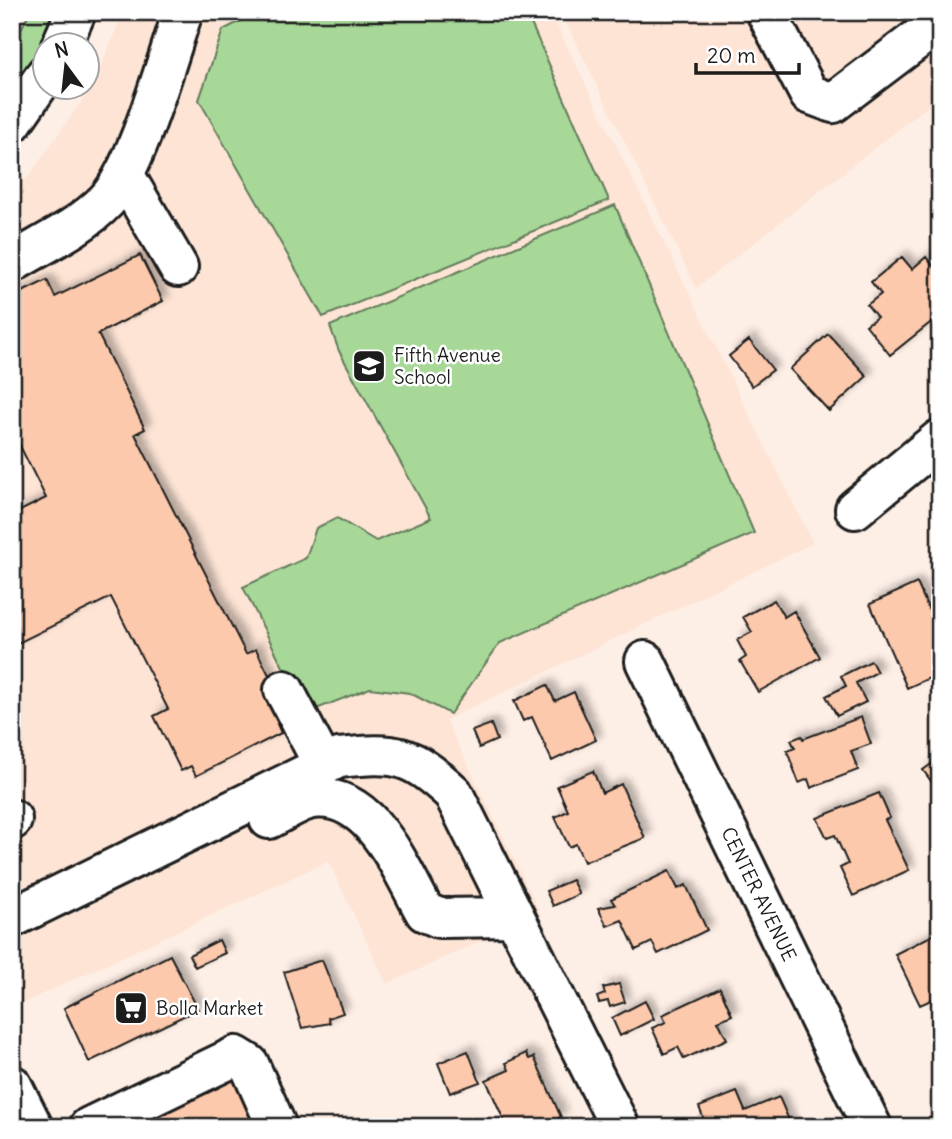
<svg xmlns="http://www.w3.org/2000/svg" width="952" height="1139" viewBox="0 0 952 1139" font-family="Delius,sans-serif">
<defs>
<filter id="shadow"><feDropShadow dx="6" dy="-6" stdDeviation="3.5" flood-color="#0004"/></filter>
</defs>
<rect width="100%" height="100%" fill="#feefe6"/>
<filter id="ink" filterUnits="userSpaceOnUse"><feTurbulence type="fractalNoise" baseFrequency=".0143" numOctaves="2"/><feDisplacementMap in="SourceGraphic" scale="14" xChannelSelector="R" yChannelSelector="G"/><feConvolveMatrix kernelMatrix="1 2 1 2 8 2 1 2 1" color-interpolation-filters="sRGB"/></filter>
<g filter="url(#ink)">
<!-- built -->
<path fill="#fde4d5" d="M123 12H550L813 543 446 720 541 914 387 984 328 861 12 1008V190L29 176 94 83Z
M561 12H940V97L696 288Z"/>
<!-- green -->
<path fill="#a7d898" stroke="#627a5a" stroke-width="2" d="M30 12H54L32 66 12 93V46Z
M258 12H526L609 200 323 317 199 100 223 30Z
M615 205 754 533 500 643 450 714 410 693 370 688 306 713 243 587 306 558 316 528 337 518 376 541 431 518 339 351 330 326Z"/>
<!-- building -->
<path fill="#fcc9ac" stroke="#1c1c1c" stroke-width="2" filter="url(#shadow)" d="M140 255 163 301 98 334 145 429 135 434 246 654 256 649 290 717 277 724 281 733 196 776 191 766 181 771 154 716 168 709 111 597 12 646V515L46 498 12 430V297L47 280 55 297Z
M902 257 912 269 926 257 940 274V315L890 355 866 325 877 317 867 305 881 294 871 282Z
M828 334 867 376 829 411 790 369Z
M749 340 773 370 752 386 729 356Z
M917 583 940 635V669L933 672 934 676 907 688 870 604Z
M774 600 784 617 794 611 820 657 758 692 740 661 746 657 737 640 752 632 743 617Z
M871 661 877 672 856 683 866 702 837 716 826 696 846 686 841 676Z
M547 685 555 701 574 692 596 740 552 761 532 717 523 721 514 701Z
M861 717 871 744 851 751 858 770 811 788 808 779 799 783 787 751 795 748 791 740 802 736 803 739Z
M491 724 497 740 479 748 472 731Z
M940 758V785L936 788 923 770Z
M593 771 602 793 621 784 645 838 584 862 576 844 569 847 555 817 568 811 557 786Z
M879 793 890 818 885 820 909 870 853 896 840 868 848 864 835 835 827 838 817 818Z
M669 871 678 889 686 885 707 930 658 954 652 942 636 950 622 920 607 926 598 908 615 905 611 899Z
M572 880 579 894 553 906 546 891Z
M935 934 940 945V996L920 1005 895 954Z
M219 940 225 953 195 967 189 955Z
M170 955 198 1009 89 1062 64 1008Z
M322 960 343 1013 328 1018 330 1023 302 1028 284 972Z
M619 984 625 1002 610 1007 608 1001 599 1003 597 997 605 994 603 988Z
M720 988 732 1015 718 1021 727 1039 684 1059 678 1047 664 1054 652 1028 666 1022 662 1015Z
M645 1001 654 1019 620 1036 612 1018Z
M468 1051 480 1082 450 1093 438 1063Z
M526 1053 529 1059 534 1057 561 1117 541 1127H507L486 1080 509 1070 506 1063Z
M236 1071 264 1127H133Z
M737 1092 745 1111 779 1097 792 1127H707L699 1107Z"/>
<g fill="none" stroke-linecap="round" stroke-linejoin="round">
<!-- minor casing -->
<g stroke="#1c1c1c" stroke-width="44">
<path id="minor" d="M766 12 809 94 833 103 940 22
M124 174 178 267
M12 263C43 244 81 227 106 201 137 169 167 58 183 12
M855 509 940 439
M645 661 872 1127
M284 690 324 766
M12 819V820
M269 819C282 813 299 801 313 799 372 792 401 870 425 912L439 918 515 917
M12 918 339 758C397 752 409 753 453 793L620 1127
M89 1127 236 1056 249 1064 277 1127"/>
</g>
<!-- major casing -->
<g stroke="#1c1c1c" stroke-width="44">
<path id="major" d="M61 46 76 12
M12 123 46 74
M12 1085 33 1127"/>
</g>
<!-- minor -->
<use href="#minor" stroke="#fff" stroke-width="38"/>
<!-- major -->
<use href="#major" stroke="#fff" stroke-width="38"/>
</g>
</g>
<!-- icons -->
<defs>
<g id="school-square" transform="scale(1.75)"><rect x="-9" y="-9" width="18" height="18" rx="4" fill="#1c1c1c" stroke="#fff"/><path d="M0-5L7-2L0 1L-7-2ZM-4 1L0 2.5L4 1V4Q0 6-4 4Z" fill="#fff"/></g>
<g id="supermarket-square" transform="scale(1.75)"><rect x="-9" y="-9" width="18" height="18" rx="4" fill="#1c1c1c" stroke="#fff"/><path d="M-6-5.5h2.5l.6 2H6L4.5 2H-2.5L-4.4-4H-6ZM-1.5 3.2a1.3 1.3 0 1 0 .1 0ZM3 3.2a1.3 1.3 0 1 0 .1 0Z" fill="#fff"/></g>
</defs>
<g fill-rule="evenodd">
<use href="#school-square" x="369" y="366"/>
<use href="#supermarket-square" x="131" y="1008"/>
</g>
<g text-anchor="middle" stroke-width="5" stroke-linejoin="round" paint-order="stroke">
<!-- poi labels -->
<g font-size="19" fill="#1c1c1c" stroke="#fff" text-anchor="start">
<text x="394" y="362">Fifth Avenue<tspan x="394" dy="22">School</tspan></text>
<text x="156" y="1015">Bolla Market</text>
</g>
<!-- street labels -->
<g font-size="19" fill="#1c1c1c" stroke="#fff">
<text transform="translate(759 894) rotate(64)" y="7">CENTER AVENUE</text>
</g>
</g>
<!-- margin -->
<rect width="952" height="1139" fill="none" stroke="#fff" stroke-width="42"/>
<rect x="21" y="21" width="910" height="1097" fill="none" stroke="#1c1c1c" stroke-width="2.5" filter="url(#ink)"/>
<!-- north arrow -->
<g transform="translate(66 66) rotate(345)"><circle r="33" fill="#ffffff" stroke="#a4a4a4" stroke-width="2"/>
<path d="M0-5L12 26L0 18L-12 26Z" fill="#1c1c1c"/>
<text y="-10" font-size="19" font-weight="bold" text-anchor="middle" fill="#1c1c1c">N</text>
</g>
<!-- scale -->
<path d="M696 63v10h103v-10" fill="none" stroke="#1c1c1c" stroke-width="3.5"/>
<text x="707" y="63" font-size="21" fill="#1c1c1c" stroke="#ffffff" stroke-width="5" paint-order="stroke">20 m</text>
</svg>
